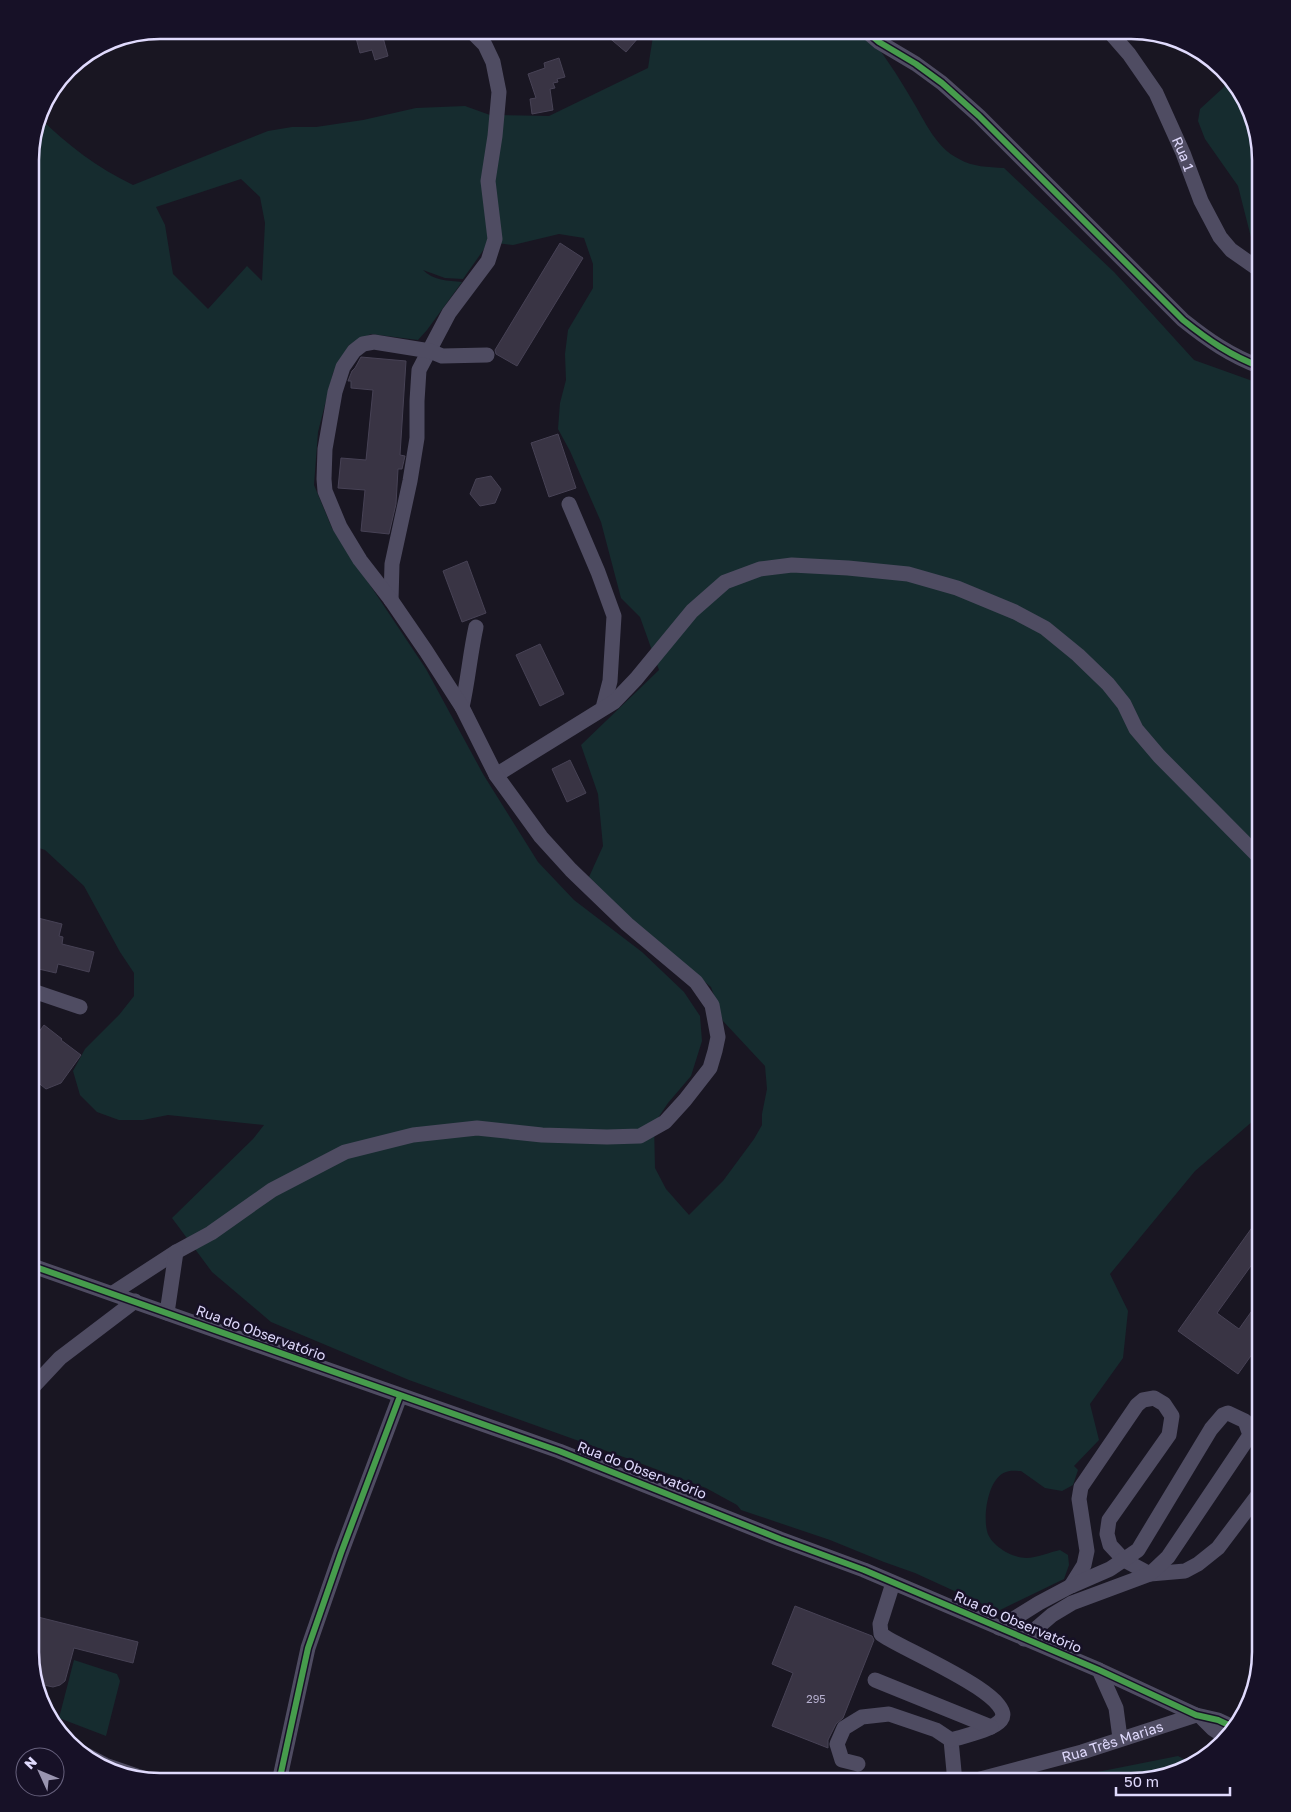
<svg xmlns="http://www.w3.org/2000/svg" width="1291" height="1812" viewBox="0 0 1291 1812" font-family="'Golos Text',sans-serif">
<rect width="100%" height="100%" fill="#191622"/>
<!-- green -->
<path fill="#162c2f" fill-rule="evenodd" d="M654 30H864C882 51 898 76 912 100 925 121 935 147 959 159 973 167 988 167 1004 168L1114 272 1194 360 1261 384V1114L1195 1171 1110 1274 1128 1311 1123 1358 1090 1404 1099 1440 1074 1466 1078 1470 1073 1485 1062 1491 1045 1488 1021 1471C1017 1471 1010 1470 1006 1472 988 1478 983 1515 987 1531 990 1545 1012 1558 1026 1558 1037 1558 1050 1552 1060 1550L1068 1555 1069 1565 1064 1579 998 1611 915 1573 884 1562 830 1540 741 1510 737 1505 706 1488 629 1459 409 1380 271 1322 212 1272 172 1218 253 1139 264 1125 168 1115 143 1120H119L97 1112 80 1095 73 1071 85 1049 119 1015 134 996V973L120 952 84 886 45 850 30 845V313L33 310 39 287 30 255V151L39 117C67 145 98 168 133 185L268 131 292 127H316L363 120 416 108 465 106 490 115 549 116 648 68ZM241 179 260 197 265 223 262 281 247 266 208 309 173 274 165 225 156 207ZM559 234 584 238 593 264V288L568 330 565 354 566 380 560 403 558 429 570 451 601 522 621 598 640 617 659 670 581 745 598 794 603 846 589 877 649 936 711 987 723 1021 765 1066 767 1089 762 1114V1125L754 1139 723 1181 689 1215 666 1189 655 1168 654 1124 668 1103 691 1076 702 1041 700 1016 684 992 642 952 574 900 538 862 483 774 426 669 332 528 314 485 318 432 333 373 349 345 371 334 418 340 427 330 462 282C449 281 432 280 423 270L445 278 463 279 489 242 513 245Z
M1226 78 1243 95 1261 160V268L1258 265 1238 186 1205 139 1198 121 1200 109 1224 87Z
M74 1660 117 1674 120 1681 106 1736 59 1718Z
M1178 1756 1195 1765 1131 1782H1047Z"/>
<!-- building -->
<path fill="#393444" stroke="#474255" d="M369 30H381L388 56 375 60 372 50 360 53 355 34Z
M600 30H645L626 52Z
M559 58 565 77 557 79 558 82 553 83 555 88 550 89 553 110 532 114 530 99 536 98 528 74 545 68 544 63Z
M560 243 583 258 517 366 496 354 495 350Z
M361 357 406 361 400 455 405 456 402 469H398L396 504 389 534 361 531 365 490 338 488 341 458 366 460 373 390 351 388V381H348L352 371 355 368Z
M558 434 576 488 549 497 531 443Z
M491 476 501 489 495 503 480 506 470 494 476 479Z
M467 561 486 613 462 622 443 571Z
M540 644 564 694 540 706 516 655Z
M570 760 586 793 567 802 552 769Z
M30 916 62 924 59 936 63 937 62 944 94 952 89 972 58 964 56 973 30 967Z
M44 1025 62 1039 61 1040 81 1055 61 1083 46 1089 31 1077 34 1073 33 1065 40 1056 30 1049V1044Z
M1261 1215V1269L1253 1263 1217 1313 1239 1329 1261 1298V1327L1253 1338 1260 1343 1238 1374 1178 1331Z
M795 1606 872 1636 874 1640 843 1718 836 1724 828 1740V1748L772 1726 793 1673 772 1664Z
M30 1615 138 1642 133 1663 74 1648 65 1681 60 1685 53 1687 39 1684 30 1652Z"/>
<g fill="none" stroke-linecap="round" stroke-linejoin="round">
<!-- minor -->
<g stroke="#4f4c62" stroke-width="15">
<path d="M865 30 879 42 916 64 942 83 979 116 1183 320C1208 340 1231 356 1261 367"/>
<path id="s1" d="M1108 30 1129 54 1156 93 1183 153 1201 201 1220 237 1231 250 1261 271"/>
<path d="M569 504 598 572 614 616 610 681 603 708"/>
<path d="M391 600 392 564 410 481 417 438V401L419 370 449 313 488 261 495 239 488 181 495 136 499 92 493 62 485 45 470 30"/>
<path d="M462 707C468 681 470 654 476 627"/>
<path d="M496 775 614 702 636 679 692 611 725 582 760 569 792 565 848 568 908 574 957 588 1015 612 1045 628 1078 655 1108 684 1124 704 1136 729 1159 756 1261 859"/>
<path d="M30 990 80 1007"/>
<path d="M30 1265 559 1451 780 1539 864 1570 1099 1670 1196 1715 1218 1720 1233 1727"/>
<path d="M113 1293 176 1252 211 1233 272 1190 345 1152 413 1135 477 1128 542 1135 607 1137 640 1136 665 1122 685 1100 710 1068 715 1051 718 1037 712 1005 696 982 627 924 571 870 541 837 496 775 462 707 426 651 391 600 360 560 340 527 325 491 324 479 325 449 335 392 343 367 354 351 363 344 374 342 430 351 442 356 487 355"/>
<path d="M167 1313 176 1252"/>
<path d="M30 1390 60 1358 135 1301"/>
<path d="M893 1583 880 1624 881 1634C894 1646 1019 1696 1001 1720 993 1730 964 1736 951 1740L955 1782"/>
<path d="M1071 1586 1084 1565 1087 1551 1079 1499 1081 1487 1137 1405 1143 1400 1154 1398 1164 1404 1172 1416 1169 1435 1109 1520 1107 1534 1110 1545 1124 1560 1150 1574 1185 1571 1198 1564 1218 1548 1261 1491"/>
<path d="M999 1628 1039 1603 1071 1586 1110 1569 1138 1550 1211 1429 1223 1415 1228 1413 1245 1421 1250 1435 1168 1557 1150 1574 1072 1603 1052 1615 1024 1639"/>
<path d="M1099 1670 1116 1708 1120 1738"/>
<path d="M875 1680 991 1727"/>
<path d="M1201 1717 1213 1729 1224 1736"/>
<path d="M86 1755 105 1765 155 1782"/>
<path d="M858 1764 842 1760 837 1744 844 1728 862 1717 889 1714 936 1730 951 1740"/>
<path d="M279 1782 308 1648 341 1553 400 1396"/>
<path id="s2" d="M969 1782 1082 1752 1196 1715"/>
</g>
<!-- cycleway casing -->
<g stroke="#171127" stroke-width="9">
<path id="cycleway" d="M865 30 879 42 916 64 942 83 979 116 1183 320C1208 340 1231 356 1261 367
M30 1265 559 1451 780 1539 864 1570 1099 1670 1196 1715 1218 1720 1233 1727
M279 1782 308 1648 341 1553 400 1396"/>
</g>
<!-- cycleway -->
<use href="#cycleway" stroke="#469c4c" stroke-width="6"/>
</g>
<g text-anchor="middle" stroke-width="5" stroke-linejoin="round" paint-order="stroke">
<!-- number labels -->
<g font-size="11" fill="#b6b0cf">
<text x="816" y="1703">295</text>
</g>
<!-- street labels -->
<g font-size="14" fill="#e0dafd" stroke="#171127">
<text dy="5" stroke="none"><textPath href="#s1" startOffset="146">Rua 1</textPath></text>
<text transform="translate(261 1333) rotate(20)" y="5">Rua do Observatório</text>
<text transform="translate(642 1470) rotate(21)" y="5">Rua do Observatório</text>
<text transform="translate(1018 1622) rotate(23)" y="5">Rua do Observatório</text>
<text dy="5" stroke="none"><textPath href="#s2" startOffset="149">Rua Três Marias</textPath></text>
</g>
</g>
<!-- crop -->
<path d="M0 0H1291V1812H0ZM160 39H1131A121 121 0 0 1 1252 160V1652A121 121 0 0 1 1131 1773H160A121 121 0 0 1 39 1652V160A121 121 0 0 1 160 39Z" fill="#171127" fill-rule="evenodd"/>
<path fill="none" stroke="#e0dafd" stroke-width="2.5" d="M160 39H1131A121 121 0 0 1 1252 160V1652A121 121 0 0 1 1131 1773H160A121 121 0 0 1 39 1652V160A121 121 0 0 1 160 39Z"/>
<!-- north arrow -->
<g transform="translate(40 1772) rotate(314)"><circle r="24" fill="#171127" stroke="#67617d"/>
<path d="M0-4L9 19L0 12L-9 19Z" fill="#9a95b0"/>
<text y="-8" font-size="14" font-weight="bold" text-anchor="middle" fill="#e0dafd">N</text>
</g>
<!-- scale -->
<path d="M1116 1787v8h114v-8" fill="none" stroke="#e0dafd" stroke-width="2.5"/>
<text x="1124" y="1787" font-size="15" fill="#e0dafd" stroke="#171127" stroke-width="4" paint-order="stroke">50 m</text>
</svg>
